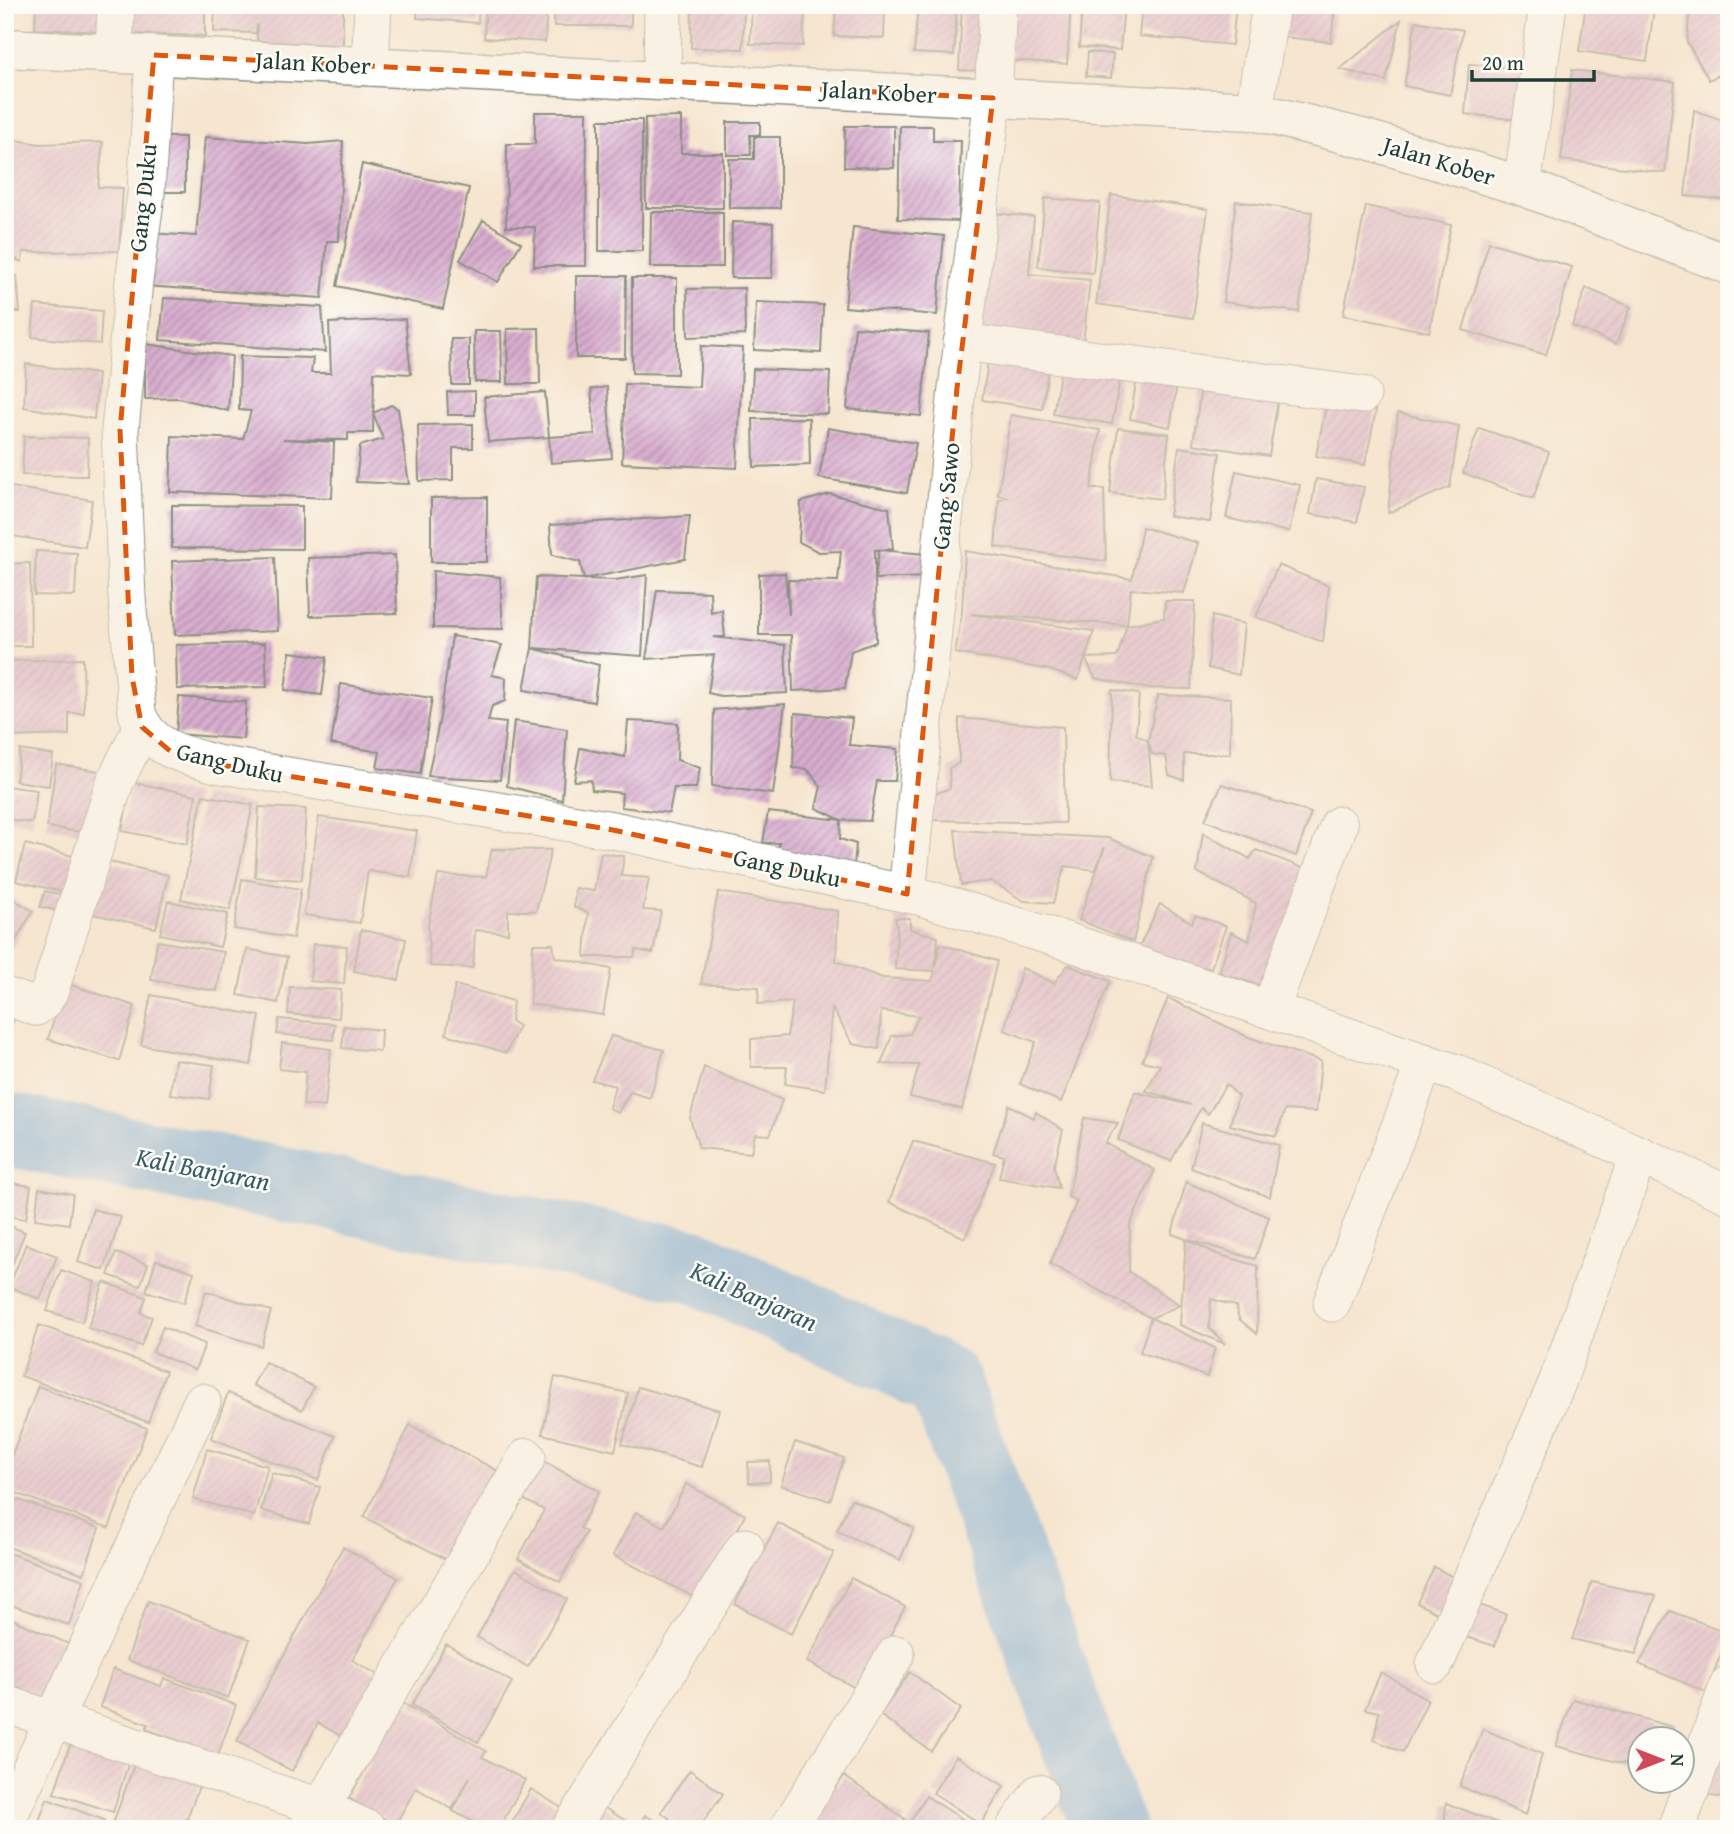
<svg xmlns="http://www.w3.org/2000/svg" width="1734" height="1834" viewBox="0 0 1734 1834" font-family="'Gentium Book Plus',serif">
<defs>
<pattern id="building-hatch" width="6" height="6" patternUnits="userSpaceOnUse" patternTransform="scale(1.75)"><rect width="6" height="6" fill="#d9adcf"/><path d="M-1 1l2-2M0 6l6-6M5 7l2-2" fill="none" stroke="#af8ea9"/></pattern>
</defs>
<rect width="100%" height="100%" fill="#fdfcf7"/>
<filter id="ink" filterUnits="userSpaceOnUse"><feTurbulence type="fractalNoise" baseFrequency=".0143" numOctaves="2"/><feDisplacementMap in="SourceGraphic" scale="14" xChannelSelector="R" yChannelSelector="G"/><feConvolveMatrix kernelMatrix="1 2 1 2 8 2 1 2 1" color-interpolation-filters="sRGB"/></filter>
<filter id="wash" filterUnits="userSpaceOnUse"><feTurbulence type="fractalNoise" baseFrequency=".00686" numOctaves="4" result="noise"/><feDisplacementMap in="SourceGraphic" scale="28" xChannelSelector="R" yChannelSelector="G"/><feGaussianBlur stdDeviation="1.57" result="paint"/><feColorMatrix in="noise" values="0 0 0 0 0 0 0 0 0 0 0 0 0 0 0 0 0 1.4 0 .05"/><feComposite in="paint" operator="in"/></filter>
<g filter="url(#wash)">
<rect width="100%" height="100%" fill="#f6e5cf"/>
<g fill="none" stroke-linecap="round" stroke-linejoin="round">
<!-- river -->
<path stroke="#6ba7dc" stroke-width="74" d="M5 1129 694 1266 944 1382 1109 1829"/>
</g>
<g id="blocks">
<!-- building -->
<path fill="url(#building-hatch)" d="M36 5H105L104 32 35 29Z
M131 5H205V36L131 34Z
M215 5H343V57L257 54V24L256 33 214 32Z
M418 5H479L478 23 417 18Z
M486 5H547L545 42 484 38Z
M554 5H631V26H554Z
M692 5H744L743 49 691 48Z
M752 5H805L803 46 750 44Z
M836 5H885L884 38 834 36Z
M918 5H957L954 55 914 53Z
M962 5H985L982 71 959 70Z
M1013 5H1071L1067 64 1009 60Z
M1082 5H1124L1120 50 1079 47Z
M1142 5H1236L1232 45 1139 36Z
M1276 5H1335L1331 42 1273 36Z
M1586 5H1633L1654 8 1647 61 1579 51Z
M1690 5H1729V70L1709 80 1687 42Z
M1401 20 1386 81 1340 69Z
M1416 21 1463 30 1450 95 1404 86Z
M1088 52 1113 54 1111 78 1086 76Z
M1469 64 1524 69 1519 120 1465 114Z
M1572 70 1675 82 1665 173 1561 160Z
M1694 110 1729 123V200L1685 196Z
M535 112H587L586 266H534L535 227H506L507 144H535Z
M681 117V153H723V208H646L645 118Z
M599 120H642V251H599Z
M727 122H760V135H750L751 155H727Z
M845 126H894V168L844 167Z
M900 126H933V141H961L959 221 898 219Z
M152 137H185V192H151Z
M205 137 308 144 343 141 339 241H327L322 298 144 286 148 233 196 236Z
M754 137H780V208H729V159H754Z
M5 138 39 144 103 142 98 187 123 188 119 251 23 252 22 262 5 255Z
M362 164 469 188 443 309 337 286Z
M1111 195 1208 209 1193 318 1096 304Z
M1045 198 1100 203 1093 273 1038 267Z
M1236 201 1312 212 1299 312 1223 302Z
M1366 206 1451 225 1429 332 1343 315Z
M651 212H723V267H650Z
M985 212 1034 217 1029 274 1090 280 1083 344 973 333Z
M483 220 521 243 498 282 460 260Z
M732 222 773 223 772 278H731Z
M853 227 944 236 937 315 845 307Z
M1489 242 1572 267 1546 355 1463 330Z
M5 275 17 276 20 312H5Z
M576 276H626L625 358H576Z
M632 278H677V374L632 373Z
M744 288 745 335 688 337 687 289Z
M1586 288 1631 307 1616 344 1572 326Z
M164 298 322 307 325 352 160 340Z
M756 302 823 305 821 353 754 350Z
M35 305 102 311 100 344 32 337Z
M405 319 411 374 374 372 373 433H348V440L283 439 334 442 332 498 170 492 172 436 243 439 251 411 239 410 240 356 313 358 311 373H331L329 323Z
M855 327 929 333 921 416 847 409Z
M539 328 540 384H508L507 329Z
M474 331H501L502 382H475Z
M451 339H469V385H452Z
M145 344 232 356 228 411 179 398 145 399Z
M701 346 743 348 737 468 622 463 625 384 699 387Z
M990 349 1050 358 1042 409 982 400Z
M1063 357 1122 368 1112 424 1053 414Z
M26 364 98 374 94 419 24 407Z
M1139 366 1179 373 1170 427 1130 419Z
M753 369 830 372 828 414 751 411Z
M607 387 612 458 551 463 549 437 488 442 484 397 545 392 549 437 595 434 591 389Z
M1201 387 1278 399 1269 456 1193 444Z
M475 391V415H448L447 392Z
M1327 401 1376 410 1365 465 1316 456Z
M391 405 398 409 409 484 356 482 360 446 383 439 373 413Z
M1398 413 1459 426 1450 487 1388 513Z
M1011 415 1100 430 1091 489H1104L1106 561 995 547 999 499 1008 497 998 495Z
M809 418 810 465 754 467 753 419Z
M473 424V448H453V480L419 481 418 425Z
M828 428 916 443 907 493 819 478Z
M1118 428 1169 434 1162 499 1110 493Z
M1479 428 1549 452 1533 499 1463 473Z
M24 436 88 438 87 476 22 475Z
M1179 447 1220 453 1210 522 1169 516Z
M1236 471 1300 485 1289 532 1226 518Z
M1316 479 1364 487 1357 522 1310 514Z
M5 486 92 500 85 547 5 535Z
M830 494 889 508 893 549 875 550V579L879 550 926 554 928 577 875 579 876 642 851 651 845 688 793 691 791 635H759V574L785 573 789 615 788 580 838 581 841 551 819 552 799 542 801 502Z
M487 497V562H431V498Z
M172 505 302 506V549L172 548Z
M690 516 685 559 584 579 615 580 647 575 642 656 532 648 536 577 584 579 580 562 552 555 550 525Z
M1142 527 1198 543 1184 593 1131 589 1127 625 1164 618 1165 601H1195L1191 689 1145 688 1095 678 1085 658 1117 657 1127 625 971 614 1094 631 1078 680 1050 670 955 653 962 613 965 551 1132 579Z
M36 551 77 553 75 596 34 595Z
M395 555 397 613 310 616 308 558Z
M275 557 278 631 175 635 172 561Z
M30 563 31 646H5V564Z
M1278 565 1329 586 1323 642 1256 617Z
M433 571 500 577 503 629 433 628Z
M657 590 710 592 711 613 722 610 725 637H713L785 645 787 693 721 696 708 693 714 655 646 659Z
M1212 616 1244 624 1239 675 1208 668Z
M452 636 502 645 492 675 506 678 505 701 492 706 488 721 506 723 500 780 428 776 440 717Z
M265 643 267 687 177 689 176 645Z
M532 648 599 665 594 702 524 690Z
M290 652 327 657 322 695 285 690Z
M83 659 84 713H69V735L5 737V661Z
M341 684 432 698 420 774 377 768 380 752 331 744Z
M1112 690 1139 694 1136 734 1148 741 1158 695 1231 698 1230 754H1184V780L1169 775 1166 756 1152 754 1148 741 1152 786 1110 782Z
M179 697 246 702 243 739 176 734Z
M785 704 773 794 712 786 714 710Z
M795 713 852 718 849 745 898 749 895 781H877L870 821 841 820 816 808 821 786 807 769 793 768Z
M959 718 1063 727 1065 823 931 820 932 795 950 788 949 768 959 763Z
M514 721 567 729 562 800 507 786Z
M628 721 678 723 677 760 700 768 696 788H674L669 813 621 807 622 793 592 790 591 780 574 781 580 748 625 757Z
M20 750 53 755 49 786 16 781Z
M56 764 105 772 96 834 47 827Z
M131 782 196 795 187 844 122 831Z
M1222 784 1311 813 1296 856 1205 820Z
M5 786 37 790 32 823 5 819Z
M203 795 253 805 230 910 181 899Z
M259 807 306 809 302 880 255 877Z
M768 812 841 820 840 839 856 844 853 875 778 861 779 843H763Z
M319 817 417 831 410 877 368 871 360 923 304 915Z
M955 830 1108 838 1153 857 1133 942 1079 920 1105 847 1095 870 1065 866 1053 903 1024 901 991 881 961 885Z
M1203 833 1250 859 1256 850 1314 872 1269 988 1219 973 1231 932 1249 941 1256 903 1197 872Z
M25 844 77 857 68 893 16 881Z
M5 847 14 850 6 878H5Z
M492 849 551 850 536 911H508V933L475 930 473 968 430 966 428 925 438 875 486 877Z
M601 853 624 856 621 876 649 878 643 910 661 911 653 953 636 950 634 957H585L588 913 574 907 575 888 594 891Z
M96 859 168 875 156 928 84 912Z
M242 879 301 889 293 938 234 929Z
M45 891 71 897 67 913 40 907Z
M718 892 838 911 836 961 883 978 932 981 935 971 895 969 897 928 895 918H910V929L938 937 935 968 940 944 997 961 962 1109 910 1097 919 1065 881 1064 892 1036 910 1034 919 1016 881 1011 879 1049 853 1044 832 1008 825 1090 785 1084 787 1067H751V1039L787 1036 793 1002 758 1004 759 987 701 984Z
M5 894 33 911 5 959Z
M168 901 228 914 220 947 160 934Z
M1160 904 1192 923 1195 915 1226 926 1211 968 1176 965 1137 951Z
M361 930 406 939 399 980 354 971Z
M157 941 224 952 217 991 151 980Z
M313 944 347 946 344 984 310 981Z
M533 944H553L555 957 611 969 603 1015 530 1004Z
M247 949 287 957 278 1003 238 995Z
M1068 965 1110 981 1061 1102 1020 1084 1036 1042 1004 1030 1022 968 1054 983Z
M65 983 135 1006 119 1061 48 1039Z
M455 985 513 1001 511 1021 519 1026 506 1053 446 1034Z
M290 987 341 990 339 1018 288 1014Z
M151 995 260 1016 251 1065 141 1045Z
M1168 998 1248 1037 1321 1061 1316 1112 1285 1110 1276 1136 1230 1125 1238 1096 1226 1084 1208 1114 1201 1108 1171 1161 1118 1140 1135 1092 1191 1105 1146 1091 1160 1065 1142 1061Z
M5 1009 16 1016 5 1036Z
M279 1019 335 1024 333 1040 277 1034Z
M344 1026 381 1030 380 1051 342 1048Z
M611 1036 664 1050 650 1098 630 1092 618 1113 609 1108 615 1086 592 1080Z
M282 1043 331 1049 325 1107 303 1105 306 1072 279 1069Z
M175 1060 214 1065 209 1099 170 1094Z
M704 1067 782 1100 770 1135 755 1134 751 1153 699 1148 690 1118Z
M1009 1105 1034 1118 1036 1112 1063 1130 1054 1166 1059 1188 999 1178 1004 1156 993 1153Z
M1084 1118 1118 1123 1105 1143 1155 1170 1130 1225 1129 1272 1180 1305 1151 1318 1215 1348 1207 1377 1140 1352 1151 1318 1050 1264 1077 1201 1068 1197Z
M1202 1123 1279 1145 1270 1197 1191 1168Z
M913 1141 995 1163 965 1238 889 1202Z
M5 1182 31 1186 26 1219 5 1216Z
M1186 1182 1269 1217 1255 1259 1186 1239 1217 1254 1258 1266 1257 1334 1239 1319 1236 1306 1211 1299 1209 1328 1225 1344 1180 1325 1186 1239 1172 1234Z
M39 1188 73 1194 69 1224 35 1219Z
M93 1209 121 1217 104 1270 78 1262Z
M5 1224 25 1232 5 1282Z
M26 1244 57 1256 40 1299 9 1287Z
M116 1253 148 1264 140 1286 108 1275Z
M156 1260 194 1272 184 1303 146 1291Z
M61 1270 95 1282 82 1322 47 1311Z
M104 1282 146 1297 141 1313 152 1317 141 1346 88 1328Z
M206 1291 271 1311 261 1346 195 1326Z
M5 1322 12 1325 5 1339Z
M39 1325 166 1371 148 1422 21 1376Z
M163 1327 205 1344 195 1370 153 1352Z
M265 1362 314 1387 302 1410 253 1385Z
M555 1377 628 1393 615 1451 542 1434Z
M38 1386 147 1428 109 1528 5 1489V1473Z
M638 1387 719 1410 702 1467 622 1444Z
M228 1393 335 1436 318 1480 211 1438Z
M410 1425 504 1474 457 1565 364 1517Z
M795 1442 844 1458 830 1501 781 1485Z
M207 1449 268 1466 254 1516 193 1499Z
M539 1459 599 1491 580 1528 586 1532 560 1582 518 1559 544 1510 519 1497Z
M770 1461V1482L749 1483 748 1462Z
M272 1473 320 1487 309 1524 261 1510Z
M686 1484 745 1515 701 1601 613 1555 636 1512 664 1527Z
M5 1495 99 1528 84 1574 5 1546Z
M851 1499 914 1528 900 1560 837 1531Z
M778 1523 834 1553 791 1634 735 1604Z
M343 1547 398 1578 352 1660 385 1679 351 1742 318 1723 292 1771 237 1741Z
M9 1553 84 1580 69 1625 5 1603V1565Z
M1434 1567 1468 1585 1450 1620 1417 1603Z
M515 1569 567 1599 528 1667 477 1637Z
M851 1578 905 1607 861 1691 807 1662Z
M1592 1582 1656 1596 1636 1654 1572 1639Z
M148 1601 250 1639 228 1698 127 1660Z
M1470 1602 1506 1614 1495 1646 1460 1635Z
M1670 1611 1729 1633 1706 1692 1639 1664Z
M5 1616 80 1649 55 1705 5 1682Z
M446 1644 512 1682 478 1742 412 1705Z
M113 1669 161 1686 164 1678 236 1705 218 1755 146 1729 148 1724 100 1707Z
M910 1672 961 1709 931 1751 880 1715Z
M1381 1672 1428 1700 1403 1752 1374 1740 1379 1712 1365 1709Z
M1573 1699 1673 1727 1670 1740H1640V1768L1556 1746Z
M403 1703 486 1751 482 1757 525 1780 499 1829H487L453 1811 470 1777 452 1809 416 1788 395 1825 349 1798Z
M1483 1729 1542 1754 1526 1815 1460 1786Z
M73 1736 131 1755 113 1812 54 1793Z
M1723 1743 1729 1745V1799L1706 1795Z
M956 1756 1004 1786 981 1824 933 1793Z
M137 1757 201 1781 183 1829H129L113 1823Z
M690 1770 723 1794 698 1829H684L661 1812Z
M844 1776 905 1819 898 1829H819L811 1823Z
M531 1789 573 1815 565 1829H508Z
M926 1796 978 1829H906Z
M47 1799 104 1820 101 1829H36Z
M1446 1803 1506 1826 1505 1829H1444Z
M600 1805 634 1826 633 1829H586Z
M645 1815 669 1829H637Z
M105 1823 121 1828V1829H103Z"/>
</g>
</g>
<g filter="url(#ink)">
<use href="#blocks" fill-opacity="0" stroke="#8a9182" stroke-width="2"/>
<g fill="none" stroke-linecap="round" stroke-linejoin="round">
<!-- minor casing -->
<g stroke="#8a9182" stroke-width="39">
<path id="minor" d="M114 54 116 5
M154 55 146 194 134 281 120 430 127 598 137 713C150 749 182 754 216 764L613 830 921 897 1063 940 1456 1073 1729 1195
M370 67 373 5
M662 81 663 5
M1254 111 1271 5
M1522 186 1548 5
M962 342 1362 395
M907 894 957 388 993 98 998 5
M5 996 36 1007 44 1001 50 990 115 782 142 727
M1270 1010 1339 825
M1332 1303 1425 1062
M1435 1664 1557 1383 1639 1154
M5 1704 320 1807 367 1829
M5 1824 202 1402
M308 1829 527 1457
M570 1829 745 1547
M788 1829 896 1654
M1014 1829 1039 1793
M1676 1829 1729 1684"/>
</g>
<!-- tertiary casing -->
<g stroke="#8a9182" stroke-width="41">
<path id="tertiary" d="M5 48 1254 111 1365 139 1522 186 1729 265"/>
</g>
<!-- minor -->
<use href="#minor" stroke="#fff" stroke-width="37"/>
<!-- tertiary -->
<use href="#tertiary" stroke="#fff" stroke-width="38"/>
</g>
</g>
<!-- marked area -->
<path d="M0 0H1734V1834H0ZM154 55 993 98 957 388 907 894 613 830 216 764 170 751 142 727 132 677 120 430Z" fill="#f6e5cf" fill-opacity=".55" fill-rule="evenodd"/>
<path fill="none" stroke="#de580e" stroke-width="5" stroke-dasharray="14 9" stroke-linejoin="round" d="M154 55 993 98 957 388 907 894 613 830 216 764 170 751 142 727 132 677 120 430Z"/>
<g text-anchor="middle" stroke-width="5" stroke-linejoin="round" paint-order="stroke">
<!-- street labels -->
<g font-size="24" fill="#1f3d34" stroke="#fdfcf7">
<text transform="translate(313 63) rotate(3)" y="8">Jalan Kober</text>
<text transform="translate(879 92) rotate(3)" y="8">Jalan Kober</text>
<text transform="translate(1439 161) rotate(17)" y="8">Jalan Kober</text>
<text transform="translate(143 198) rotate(-84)" y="8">Gang Duku</text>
<text transform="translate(946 496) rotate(-84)" y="8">Gang Sawo</text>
<text transform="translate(230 763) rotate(13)" y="8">Gang Duku</text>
<text transform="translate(787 868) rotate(12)" y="8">Gang Duku</text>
</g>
<!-- water labels -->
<g font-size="26" font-style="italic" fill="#365d66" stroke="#fdfcf7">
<text transform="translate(203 1169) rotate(11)" y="9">Kali Banjaran</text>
<text transform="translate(754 1296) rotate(24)" y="9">Kali Banjaran</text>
</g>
</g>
<!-- margin -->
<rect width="1734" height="1834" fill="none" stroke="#fdfcf7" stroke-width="28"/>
<!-- north arrow -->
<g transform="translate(1661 1760) rotate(90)"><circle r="33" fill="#fdfcf7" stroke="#a4b0a9" stroke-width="2"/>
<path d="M0-5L12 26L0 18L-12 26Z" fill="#d1495b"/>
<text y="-10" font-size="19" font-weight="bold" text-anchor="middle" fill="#1f3d34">N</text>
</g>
<!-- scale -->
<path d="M1472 70v10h122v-10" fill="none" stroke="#1f3d34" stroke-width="3.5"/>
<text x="1482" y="70" font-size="21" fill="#1f3d34" stroke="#fdfcf7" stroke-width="5" paint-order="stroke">20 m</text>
</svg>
